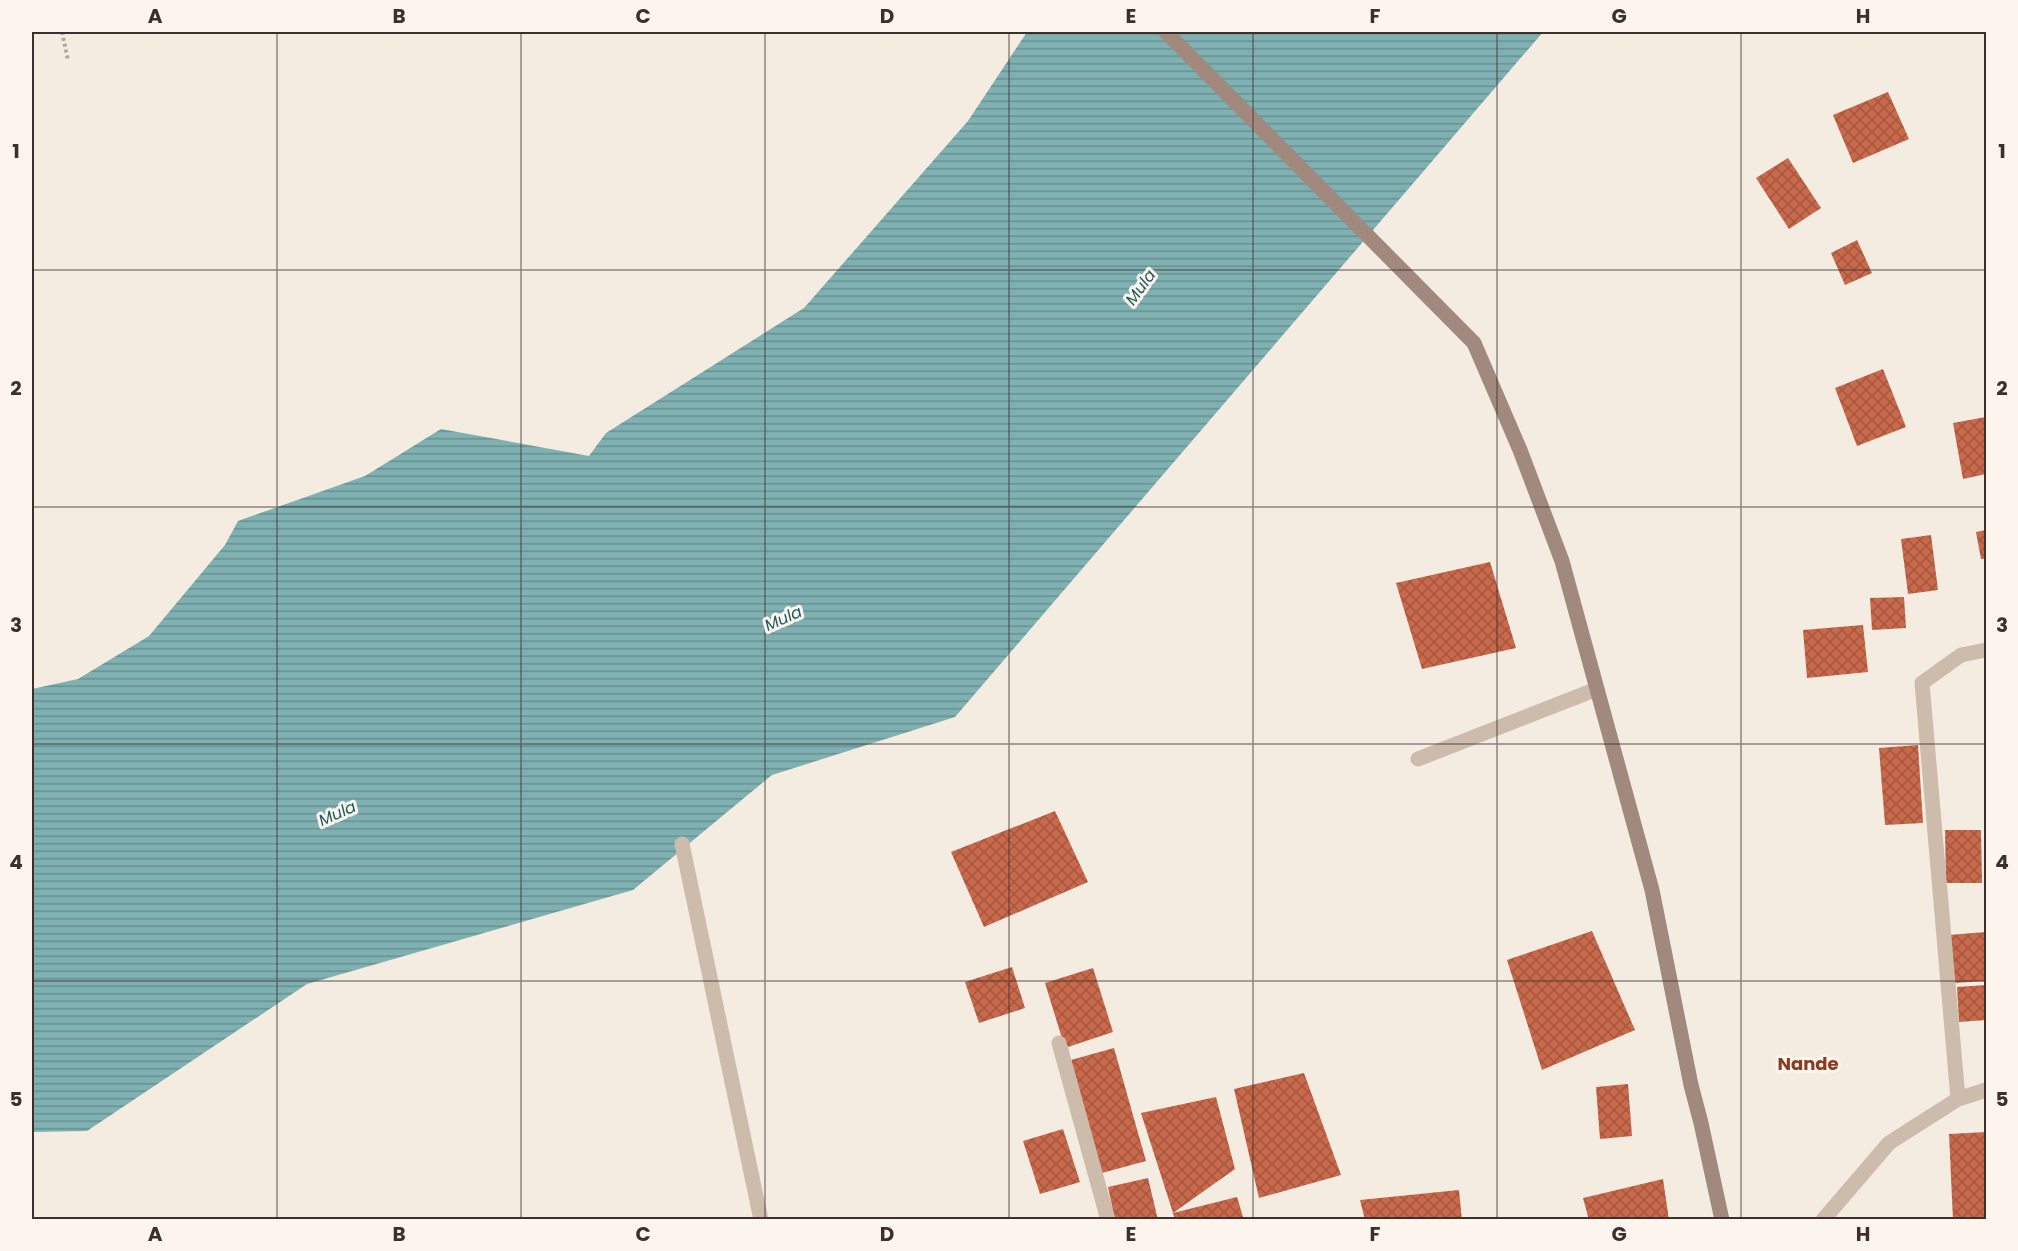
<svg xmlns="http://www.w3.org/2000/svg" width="2018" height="1251" viewBox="0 0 2018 1251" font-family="Poppins,sans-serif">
<defs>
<pattern id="water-rules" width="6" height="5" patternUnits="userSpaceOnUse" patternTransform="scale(1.5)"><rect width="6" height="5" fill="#7fb0b2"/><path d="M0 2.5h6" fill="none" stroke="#699091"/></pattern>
<pattern id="building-cross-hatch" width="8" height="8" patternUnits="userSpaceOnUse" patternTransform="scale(1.5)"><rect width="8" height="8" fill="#c8694b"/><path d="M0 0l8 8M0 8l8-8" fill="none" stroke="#a4573f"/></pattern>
</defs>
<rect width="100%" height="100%" fill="#f4ebe1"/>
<!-- water -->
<path fill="url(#water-rules)" d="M1027 32H1543L955 717 772 775 633 890 307 984 87 1131 32 1132V689L78 679 149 636 225 545 238 521 365 476 441 429 589 456 606 433 804 308 968 121Z"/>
<!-- building -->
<path fill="url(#building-cross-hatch)" d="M1888 92 1909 139 1853 163 1833 115Z
M1788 158 1821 208 1789 229 1756 178Z
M1857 240 1872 273 1845 285 1831 253Z
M1883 369 1906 427 1857 446 1835 388Z
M1986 417V474L1963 479 1953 423Z
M1986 530V559H1981L1976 532Z
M1931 535 1938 590 1908 594 1901 539Z
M1490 562 1516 648 1422 669 1396 583Z
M1904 597 1906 628 1872 630 1870 598Z
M1863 625 1868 672 1807 678 1803 630Z
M1918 745 1923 823 1885 825 1879 748Z
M1055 811 1088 882 984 927 951 852Z
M1945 830H1981L1982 883H1946Z
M1592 931 1635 1030 1542 1070 1507 960Z
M1986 932V981L1953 983 1949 935Z
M1012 967 1025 1008 979 1023 965 982Z
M1093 968 1113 1032 1065 1048 1045 983Z
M1986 985V1020L1959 1022 1957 987Z
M1114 1048 1146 1161 1102 1173 1071 1060Z
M1304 1073 1341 1175 1259 1198 1234 1089Z
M1628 1084 1632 1136 1600 1139 1596 1087Z
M1216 1097 1235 1169 1173 1213 1141 1113Z
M1063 1129 1080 1182 1040 1194 1023 1141Z
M1986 1132V1220H1953L1949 1134Z
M1148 1178 1158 1220H1115L1108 1187Z
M1663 1179 1669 1220H1589L1583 1198Z
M1459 1190 1462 1220H1365L1360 1200Z
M1237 1197 1244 1220H1175L1173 1213Z"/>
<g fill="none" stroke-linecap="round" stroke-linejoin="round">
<!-- path -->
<path stroke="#b9a596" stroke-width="4" stroke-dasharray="3 3" stroke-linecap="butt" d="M62 32 68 60"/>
<!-- street -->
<path stroke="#cdbbac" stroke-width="15" d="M1418 759 1597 689
M682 844 761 1220
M1059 1043 1108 1220
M1958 1099 1922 683 1961 655 1986 650
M1823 1220 1889 1143 1958 1099 1986 1090"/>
<!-- secondary -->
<path stroke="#a18a7d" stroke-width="15" d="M1166 32 1474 343 1520 450 1562 561 1652 890 1691 1085 1701 1123 1722 1220"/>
</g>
<!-- grid -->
<path fill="none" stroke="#3b302b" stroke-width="1.5" stroke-opacity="0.55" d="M277 32V1220M521 32V1220M765 32V1220M1009 32V1220M1253 32V1220M1497 32V1220M1741 32V1220M32 270H1986M32 507H1986M32 744H1986M32 981H1986"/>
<g text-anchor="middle" stroke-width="6" stroke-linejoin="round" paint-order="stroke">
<!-- water labels -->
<g font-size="16" font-style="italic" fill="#1f5a5e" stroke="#fbf5ee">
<text transform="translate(1140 287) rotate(-54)" y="6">Mula</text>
<text transform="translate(783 618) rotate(-24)" y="6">Mula</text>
<text transform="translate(337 813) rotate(-24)" y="6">Mula</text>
</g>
<!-- quarter labels -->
<g font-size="18" font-weight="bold" fill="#8c3b22" stroke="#fbf5ee">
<text x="1808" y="1070">Nande</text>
</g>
</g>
<!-- border -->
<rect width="2018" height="1251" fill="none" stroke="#fbf5ee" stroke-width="66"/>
<rect x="33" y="33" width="1952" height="1185" fill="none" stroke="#3b302b" stroke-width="2"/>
<g font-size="20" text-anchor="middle" font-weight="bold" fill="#3b302b">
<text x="155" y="23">A</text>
<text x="399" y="23">B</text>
<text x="643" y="23">C</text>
<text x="887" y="23">D</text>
<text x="1131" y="23">E</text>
<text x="1375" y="23">F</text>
<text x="1619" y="23">G</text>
<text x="1863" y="23">H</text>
<text x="16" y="158">1</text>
<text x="2002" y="158">1</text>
<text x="16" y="395">2</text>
<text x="2002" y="395">2</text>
<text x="16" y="632">3</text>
<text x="2002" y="632">3</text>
<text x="16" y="869">4</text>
<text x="2002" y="869">4</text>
<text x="16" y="1106">5</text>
<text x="2002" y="1106">5</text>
<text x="155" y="1241">A</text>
<text x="399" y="1241">B</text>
<text x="643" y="1241">C</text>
<text x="887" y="1241">D</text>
<text x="1131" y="1241">E</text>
<text x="1375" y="1241">F</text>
<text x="1619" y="1241">G</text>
<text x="1863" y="1241">H</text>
</g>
</svg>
